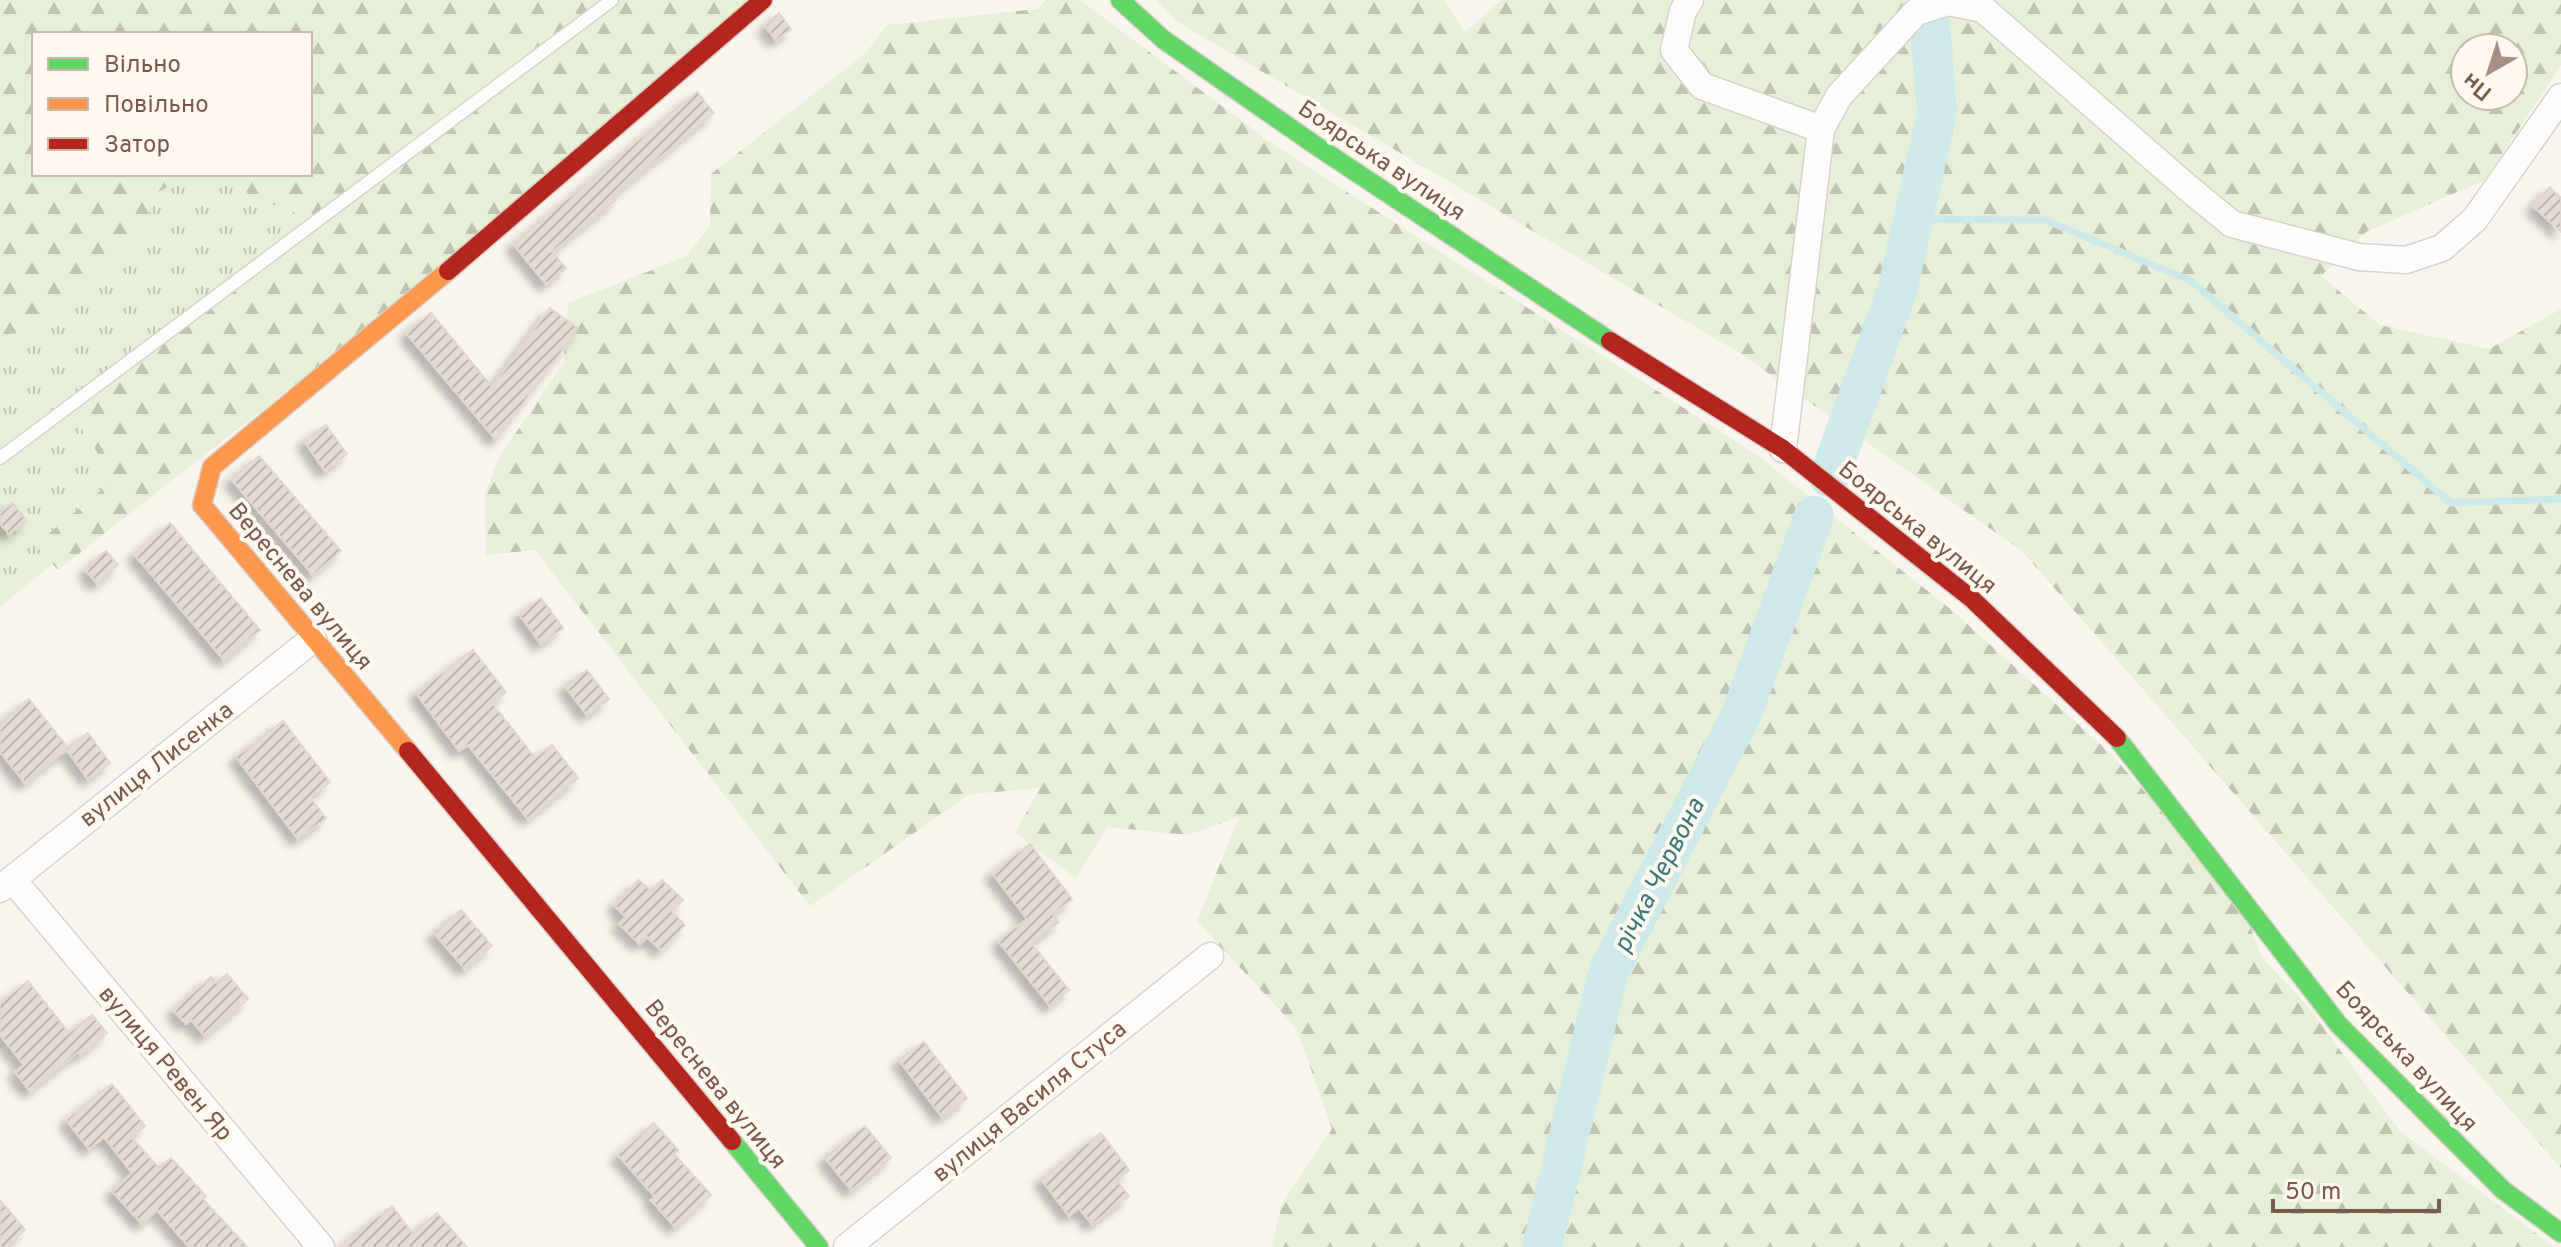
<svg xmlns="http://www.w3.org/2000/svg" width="2561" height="1247" viewBox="0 0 2561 1247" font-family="Overpass,sans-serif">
<defs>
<pattern id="grass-tufts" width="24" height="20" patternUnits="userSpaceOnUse" patternTransform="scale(2)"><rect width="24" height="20" fill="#e6f0d7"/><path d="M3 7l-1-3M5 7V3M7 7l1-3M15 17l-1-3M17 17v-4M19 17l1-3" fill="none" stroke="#bfc5b0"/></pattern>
<pattern id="forest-firs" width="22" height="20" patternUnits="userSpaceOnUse" patternTransform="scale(2)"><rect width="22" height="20" fill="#e6f0d7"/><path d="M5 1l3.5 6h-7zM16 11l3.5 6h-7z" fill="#bfc5b0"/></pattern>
<pattern id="building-hatch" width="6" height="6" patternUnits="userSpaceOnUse" patternTransform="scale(2)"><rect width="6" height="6" fill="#e6dcd4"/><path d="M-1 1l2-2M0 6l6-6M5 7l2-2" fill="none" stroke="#bfb5ae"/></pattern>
<filter id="shadow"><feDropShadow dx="-7" dy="7" stdDeviation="4" flood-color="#0004"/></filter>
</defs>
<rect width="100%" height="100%" fill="#f9f4ed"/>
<!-- grass -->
<path fill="url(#grass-tufts)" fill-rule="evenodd" d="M0 0H742L0 607ZM34 34H310V174H34Z"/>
<!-- forest -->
<path fill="url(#forest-firs)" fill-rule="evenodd" d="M0 0H763L658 100 58 570 35 545 115 479 68 409 319 222 249 195 230 174H310V34H34V174H190L155 194 144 230 0 343Z
M1046 0H1080L1274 145 1757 455 1954 612 2110 753 2240 899 2262 958 2306 1004 2400 1131 2554 1247H1272L1282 1203 1332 1129 1297 1029 1197 921 1239 817 1188 835 1107 827 1076 878 1015 833 1040 788 970 794 810 906 535 550 486 555 485 493 498 459 564 362 568 303 685 257 710 226 711 174 866 53 887 25 1037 9Z
M1156 0H1444L1465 32 1502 0H2561V65L2485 180 2366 232 2321 276 2380 325 2489 349 2561 309V1168L2022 551 1738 352 1178 22ZM2465 48H2513V96H2465Z"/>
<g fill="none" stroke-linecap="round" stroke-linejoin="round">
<!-- stream -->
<path stroke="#cee9ea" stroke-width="7" d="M1913 219 2045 220 2191 281 2451 503 2561 499"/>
<!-- river -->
<path stroke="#cee9ea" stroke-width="40" d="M1829 477 1898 288 1937 112 1930 26
M1542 1247 1609 970 1741 715 1814 516"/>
</g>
<!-- building -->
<path fill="url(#building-hatch)" stroke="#e2d7cf" stroke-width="2" filter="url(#shadow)" d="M779 13 791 29 776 40 765 26Z
M697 92 714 113 612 196 616 200 552 252 566 268 546 284 513 244Z
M2550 187 2561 198V232L2533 206Z
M550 308 578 329 496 440 406 333 431 313 492 387Z
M326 425 347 454 325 471 304 441Z
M259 456 341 551 313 575 231 479Z
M13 503 27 521 9 535 0 523V513Z
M170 523 260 630 224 660 134 554Z
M106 551 118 565 98 584 85 570Z
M541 598 563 628 541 644 519 614Z
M473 650 506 692 492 703 535 758 552 745 578 778 528 819 468 745 459 751 416 693Z
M587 670 609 699 587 715 565 686Z
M29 699 68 748 25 783 0 752V723Z
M283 721 330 782 310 797 326 818 298 839 236 757Z
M88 733 110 763 88 779 66 749Z
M1030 844 1072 899 1053 914 1059 922 1031 943 1069 990 1050 1006 998 941 1027 919 992 873Z
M639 880 651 891 662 880 683 900 671 911 685 925 661 950 647 937 640 944 619 924 626 917 614 905Z
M461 910 492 946 465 969 434 933Z
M227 974 248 999 205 1036 191 1020 186 1024 173 1010 211 977 216 983Z
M28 981 69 1033 92 1015 107 1033 81 1055 78 1052 30 1091 15 1072 24 1065 0 1035V1003Z
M924 1042 967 1098 942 1117 899 1060Z
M112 1084 145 1126 131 1137 159 1168 171 1158 206 1196 203 1199 247 1247H189L157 1210 142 1224 112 1191 132 1173 104 1137 89 1149 66 1120Z
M654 1123 678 1150 674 1154 711 1195 675 1227 651 1200 655 1197 618 1155Z
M865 1126 891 1158 851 1190 825 1158Z
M1101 1133 1129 1170 1116 1180 1129 1196 1092 1224 1079 1208 1069 1216 1041 1179Z
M0 1200 25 1230 5 1247H0Z
M392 1206 413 1234 437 1213 467 1247H339Z"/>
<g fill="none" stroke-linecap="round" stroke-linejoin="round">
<!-- lane casing -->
<g stroke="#d9d1cb" stroke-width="15">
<path id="lane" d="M0 458 612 0"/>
</g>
<!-- street casing -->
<g stroke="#d9d1cb" stroke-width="29">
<path id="street" d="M1690 0 1683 11 1674 50 1702 86 1821 129
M1783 449 1821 129 1839 96 1916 12 1948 2 1983 9 2188 188 2232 224 2359 257 2406 260 2442 248 2475 219 2561 97
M12 879 321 1247
M0 889 313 639
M847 1247 1210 956"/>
</g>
<!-- fast casing -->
<g stroke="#d9cfc9" stroke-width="21">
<path id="fast" d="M1120 0 1164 40 1315 145 1610 341
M2117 738 2339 1025 2503 1190 2561 1233
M732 1141 819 1247"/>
</g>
<!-- slow casing -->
<g stroke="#d9cfc9" stroke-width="21">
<path id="slow" d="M408 751 202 505 212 467 448 271"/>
</g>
<!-- jam casing -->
<g stroke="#d9cfc9" stroke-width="21">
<path id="jam" d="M448 271 763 0
M1610 341 1783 449 1972 599 2117 738
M408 751 732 1141"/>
</g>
<!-- lane -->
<use href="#lane" stroke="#fefdfc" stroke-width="12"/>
<!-- street -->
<use href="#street" stroke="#fefdfc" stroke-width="26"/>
<!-- fast -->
<use href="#fast" stroke="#63d668" stroke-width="18"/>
<!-- slow -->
<use href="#slow" stroke="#ff974d" stroke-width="18"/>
<!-- jam -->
<use href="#jam" stroke="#b3261e" stroke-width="18"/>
</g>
<g text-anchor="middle" stroke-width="8" stroke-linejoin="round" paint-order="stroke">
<!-- street labels -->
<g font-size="24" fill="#7b594a" stroke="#fff9f0">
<text transform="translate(1382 160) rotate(34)" y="8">Боярська вулиця</text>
<text transform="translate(1918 527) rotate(39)" y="8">Боярська вулиця</text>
<text transform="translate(301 586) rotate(50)" y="8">Вереснева вулиця</text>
<text transform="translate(156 764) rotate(-38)" y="8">вулиця Лисенка</text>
<text transform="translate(2407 1056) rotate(47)" y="8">Боярська вулиця</text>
<text transform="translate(166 1063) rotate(50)" y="8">вулиця Ревен Яр</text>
<text transform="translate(716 1084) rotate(51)" y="8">Вереснева вулиця</text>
<text transform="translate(1029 1101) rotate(-39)" y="8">вулиця Василя Стуса</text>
</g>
<!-- water labels -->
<g font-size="26" font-style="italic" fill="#3c7780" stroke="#fff9f0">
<text transform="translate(1658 875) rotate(-63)" y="9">річка Червона</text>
</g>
</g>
<!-- legend -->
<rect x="32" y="32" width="280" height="144" fill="#fff9f0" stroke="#cab9ae" stroke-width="2"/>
<rect x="48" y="58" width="40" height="12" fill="#63d668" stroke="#cab9ae" stroke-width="2"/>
<text x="104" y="72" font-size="24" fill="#7b594a">Вільно</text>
<rect x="48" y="98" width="40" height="12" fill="#ff974d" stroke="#cab9ae" stroke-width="2"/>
<text x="104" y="112" font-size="24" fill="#7b594a">Повільно</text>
<rect x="48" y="138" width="40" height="12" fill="#b3261e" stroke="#cab9ae" stroke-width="2"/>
<text x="104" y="152" font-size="24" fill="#7b594a">Затор</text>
<!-- north arrow -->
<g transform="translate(2489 72) rotate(219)"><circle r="38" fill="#fff9f0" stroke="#cab9ae" stroke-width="2"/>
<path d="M0-6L14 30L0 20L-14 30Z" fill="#a78f83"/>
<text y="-12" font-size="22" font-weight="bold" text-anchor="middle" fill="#7b594a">Пн</text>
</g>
<!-- scale -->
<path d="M2273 1199v12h166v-12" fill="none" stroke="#7b594a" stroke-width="4"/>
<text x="2285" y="1199" font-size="24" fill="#7b594a" stroke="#fff9f0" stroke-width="6" paint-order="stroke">50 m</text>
</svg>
